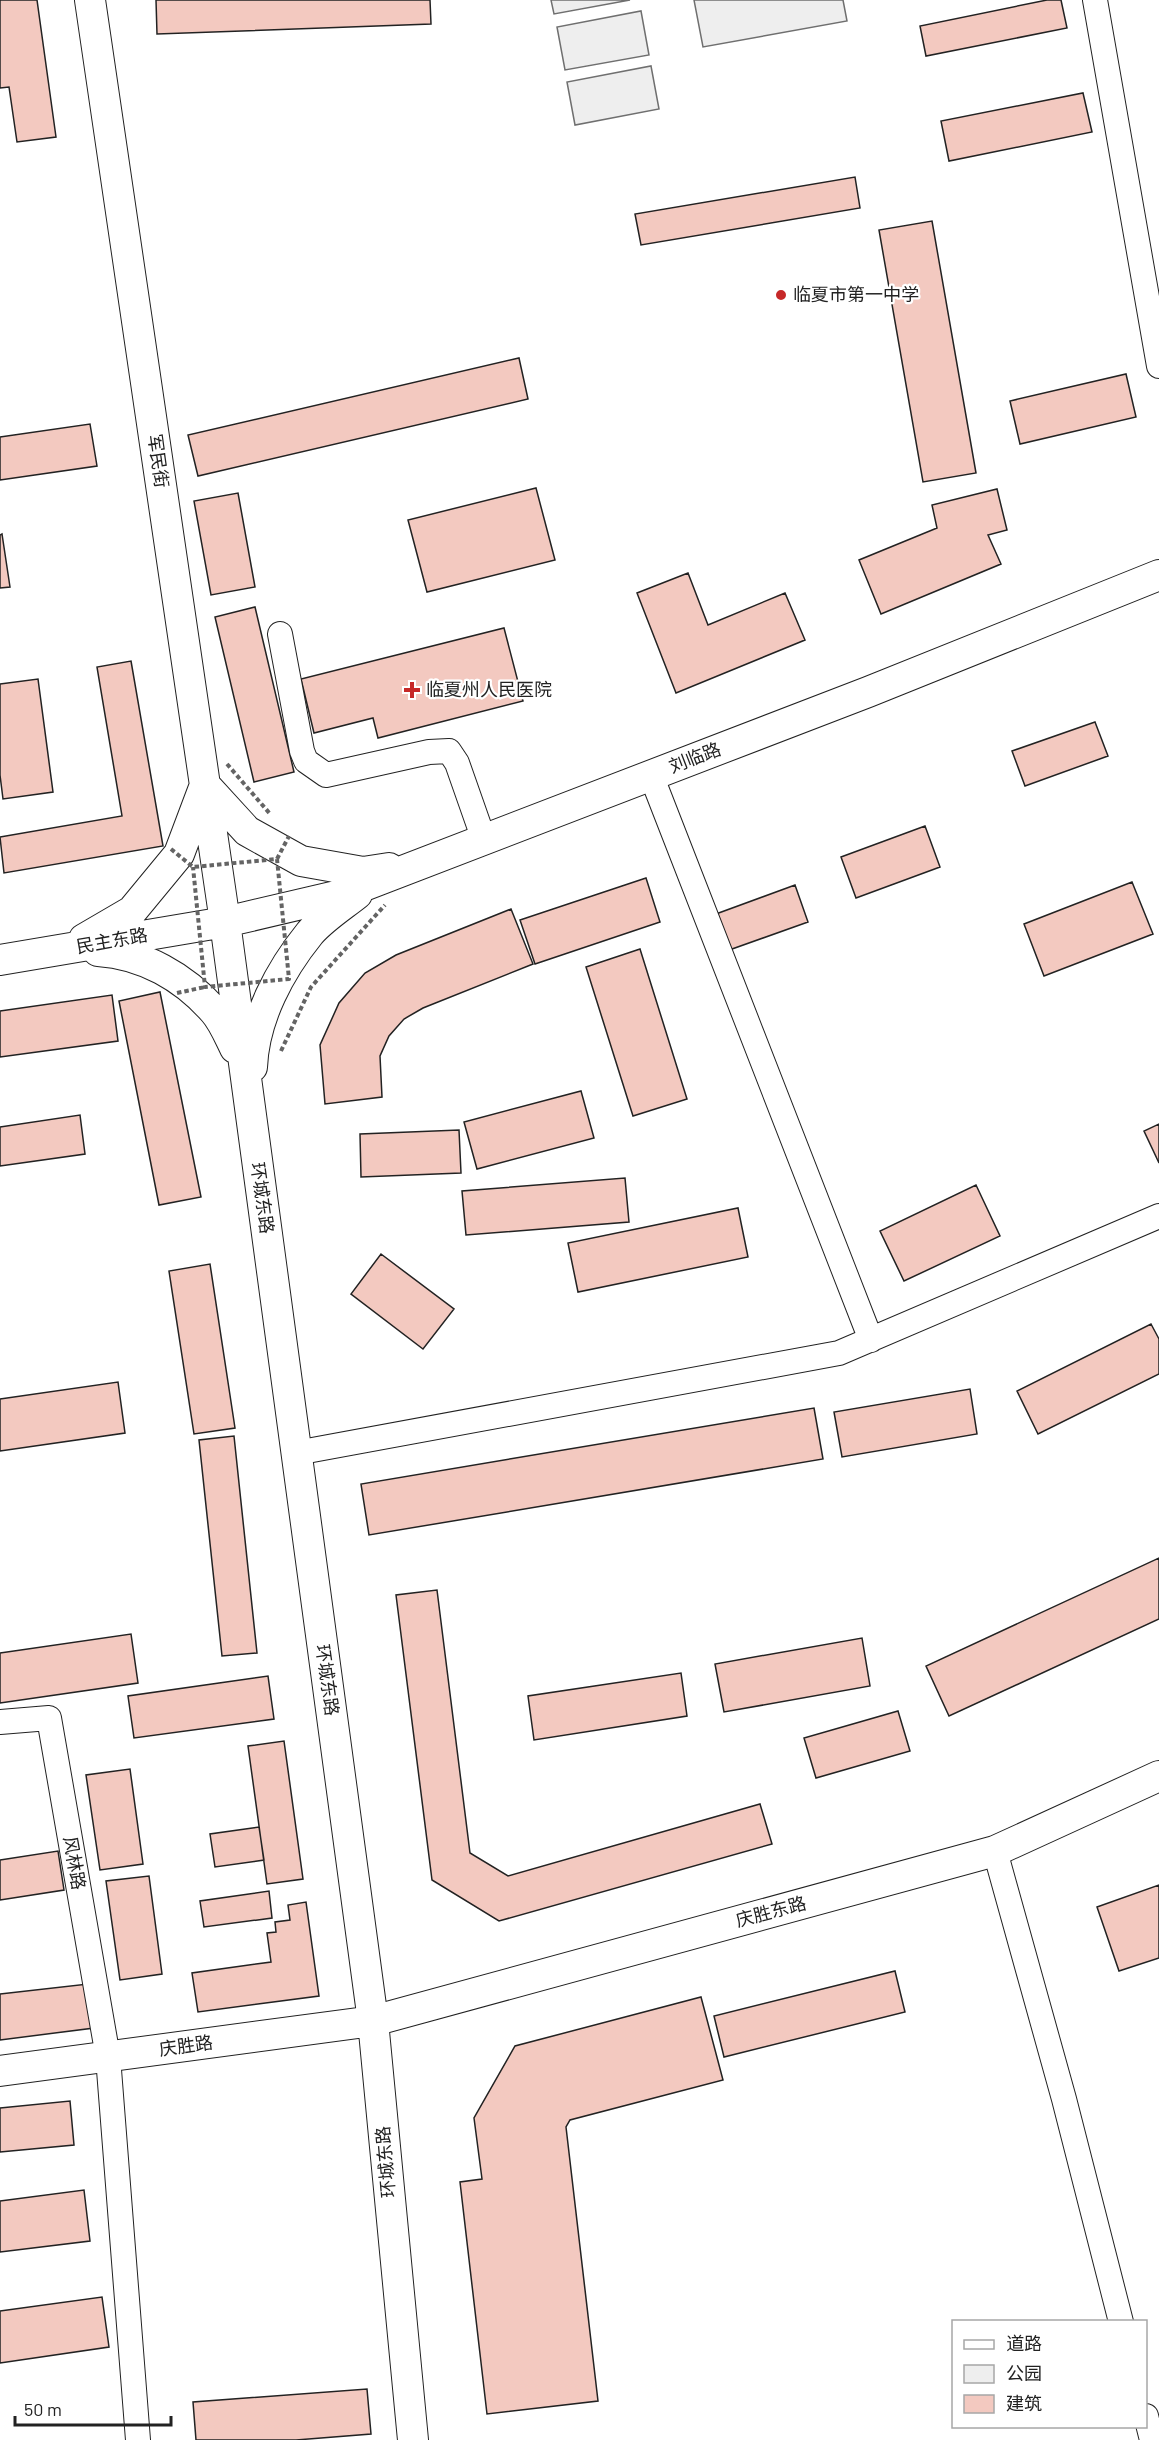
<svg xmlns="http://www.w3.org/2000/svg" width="1159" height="2440" viewBox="0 0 1159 2440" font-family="Barlow,'Noto Sans SC',sans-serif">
<rect width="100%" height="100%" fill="#fff"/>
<!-- green -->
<path fill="#eee" stroke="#6f6f6f" stroke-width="1.5" d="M551 0H630L554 14Z
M694 0H843L847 21 703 47Z
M641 11 649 55 565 70 557 27Z
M651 66 659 109 575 125 567 82Z"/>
<!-- building -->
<path fill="#f3c9c0" stroke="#222" stroke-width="1.5" d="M0 0H37L56 137 17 142 9 87 0 88Z
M156 0H430L431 24 157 34Z
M1047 0H1061L1067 28 926 56 920 26Z
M1083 93 1092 132 949 161 941 121Z
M855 177 860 208 641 245 635 214Z
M932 221 976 473 923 482 879 230Z
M519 358 528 399 198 476 188 435Z
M1126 374 1136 417 1020 444 1010 401Z
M90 424 97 466 0 480V437Z
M536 488 555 560 427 592 408 520Z
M997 489 1007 530 988 535 1001 564 881 614 859 560 937 528 932 505Z
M238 493 255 587 211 595 194 501Z
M2 534 10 587 0 588V535Z
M688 573 708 625 785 593 805 640 676 693 637 593Z
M255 607 294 772 254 782 215 617Z
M504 628 523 701 378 738 373 718 314 733 301 679Z
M131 661 163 846 4 873 0 837 122 816 97 667Z
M38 679 53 792 3 799 0 775V684Z
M1095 722 1108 756 1025 786 1012 751Z
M925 826 940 867 856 898 841 857Z
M646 878 660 922 535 964 520 920Z
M1132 882 1153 934 1044 976 1024 924Z
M795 885 808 922 718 954 705 918Z
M511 909 533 964 423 1008 404 1019 389 1036 380 1056 382 1097 325 1104 320 1045 339 1003 365 973 396 955Z
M640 949 687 1099 633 1116 586 967Z
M160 992 201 1197 159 1205 119 1001Z
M112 995 118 1041 0 1057V1011Z
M581 1091 594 1138 477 1169 464 1122Z
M80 1115 85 1154 0 1166V1127Z
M1159 1124V1163L1144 1131Z
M459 1130 461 1173 361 1177 360 1134Z
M625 1178 629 1222 466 1235 462 1191Z
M976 1185 1000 1236 904 1281 880 1231Z
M738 1208 748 1257 578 1292 568 1243Z
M381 1254 454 1309 423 1349 351 1294Z
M210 1264 235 1428 194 1434 169 1271Z
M1151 1324 1159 1339V1374L1038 1434 1017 1391Z
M118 1382 125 1433 0 1451V1399Z
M970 1389 977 1434 842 1457 834 1412Z
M814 1408 823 1459 369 1535 361 1484Z
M234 1436 257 1653 222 1656 199 1440Z
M1159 1558V1619L949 1716 926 1666Z
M437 1590 470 1853 508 1876 760 1804 772 1844 499 1921 432 1880 396 1595Z
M131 1634 138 1683 0 1703V1653Z
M862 1638 870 1686 724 1712 715 1664Z
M681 1673 687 1716 534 1740 528 1696Z
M268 1676 274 1719 134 1738 128 1696Z
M898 1711 910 1751 816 1778 804 1738Z
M284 1741 303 1879 267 1884 248 1746Z
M130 1769 143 1864 100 1870 86 1775Z
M259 1827 264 1860 215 1867 210 1834Z
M58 1851 64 1890 0 1900V1860Z
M149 1876 162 1974 120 1980 106 1881Z
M1159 1885V1958L1119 1971 1097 1907Z
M269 1891 272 1918 204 1927 200 1901Z
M306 1902 319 1996 198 2012 192 1973 271 1962 267 1933 276 1932 275 1922 290 1920 288 1905Z
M895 1971 905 2012 724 2057 714 2016Z
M88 1984 94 2028 0 2040V1994Z
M701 1997 723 2080 570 2120 566 2127 598 2401 487 2414 460 2182 482 2179 474 2118 515 2046Z
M70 2101 74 2145 0 2152V2108Z
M84 2190 90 2241 0 2252V2201Z
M102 2297 109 2347 0 2363V2311Z
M367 2389 371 2434 296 2440H196L193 2402Z"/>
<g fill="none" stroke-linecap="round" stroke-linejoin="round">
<!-- minor casing -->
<g stroke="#222" stroke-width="26">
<path id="minor" d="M1095 0 1159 366
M280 634 302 751 306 761 326 775 429 752 449 751 457 763 484 840
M651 775 871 1340
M296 1453 839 1353 1159 1216
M0 1722 49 1718 108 2057 138 2440
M995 1851 1064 2099 1121 2322
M1146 2416 1152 2440"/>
</g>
<!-- major casing -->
<g stroke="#222" stroke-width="32">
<path id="major" d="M90 0 225 922 373 2021 413 2440
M84 939 132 911 179 854 205 785 247 831 301 861 363 872 389 868
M98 951C144 954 184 977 214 1011 223 1021 229 1036 235 1048
M0 960 225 922 340 895 868 692 1159 575
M252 1067C254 1018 280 970 310 933 323 918 342 906 357 894
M0 2071 373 2021 995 1851 1159 1776"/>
</g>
<!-- path -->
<path stroke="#646464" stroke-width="4" stroke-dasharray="4.5 3" stroke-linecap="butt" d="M227 764 271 815
M281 1051 311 987 385 905"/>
<!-- minor -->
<use href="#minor" stroke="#fff" stroke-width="24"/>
<!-- major -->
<use href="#major" stroke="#fff" stroke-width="30"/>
<!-- path-bridge -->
<path stroke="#646464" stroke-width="4" stroke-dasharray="4.5 3" stroke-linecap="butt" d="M171 849 193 867 277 859 289 979 205 987 193 867
M277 859 289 836
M177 993 205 987"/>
</g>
<!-- markers -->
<g fill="#c62828" stroke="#fff" stroke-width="2">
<circle cx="781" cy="295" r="6"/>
<path d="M409 681h6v6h6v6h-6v6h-6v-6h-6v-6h6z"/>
</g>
<g text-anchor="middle" stroke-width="4.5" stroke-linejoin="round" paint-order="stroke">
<!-- poi labels -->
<g font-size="18" fill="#222" stroke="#fff" text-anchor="start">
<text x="793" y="301">临夏市第一中学</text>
<text x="426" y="696">临夏州人民医院</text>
</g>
<!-- street labels -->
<g font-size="18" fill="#222" stroke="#fff">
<text transform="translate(158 461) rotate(82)" y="6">军民街</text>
<text transform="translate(695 758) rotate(-21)" y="6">刘临路</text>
<text transform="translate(112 941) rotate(-10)" y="6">民主东路</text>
<text transform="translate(262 1198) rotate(82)" y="6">环城东路</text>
<text transform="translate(327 1680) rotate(82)" y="6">环城东路</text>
<text transform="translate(74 1863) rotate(80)" y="6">风林路</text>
<text transform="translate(771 1912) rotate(-15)" y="6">庆胜东路</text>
<text transform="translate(186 2046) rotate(-8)" y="6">庆胜路</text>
<text transform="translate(386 2162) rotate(-95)" y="6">环城东路</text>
</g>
</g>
<!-- legend -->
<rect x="952" y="2320" width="195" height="108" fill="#ffffff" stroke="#a7a7a7" stroke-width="1.5"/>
<rect x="964" y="2340" width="30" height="9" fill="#ffffff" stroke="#a7a7a7" stroke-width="1.5"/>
<text x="1006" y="2350" font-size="18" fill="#222222">道路</text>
<rect x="964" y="2365" width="30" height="18" fill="#eeeeee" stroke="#a7a7a7" stroke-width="1.5"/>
<text x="1006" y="2380" font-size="18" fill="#222222">公园</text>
<rect x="964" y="2395" width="30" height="18" fill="#f3c9c0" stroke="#a7a7a7" stroke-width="1.5"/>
<text x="1006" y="2410" font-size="18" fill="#222222">建筑</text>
<!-- scale -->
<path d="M15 2416v9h156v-9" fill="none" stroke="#222222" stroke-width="3"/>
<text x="24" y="2416" font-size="18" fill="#222222" stroke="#ffffff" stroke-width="4.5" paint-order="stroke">50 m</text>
</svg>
